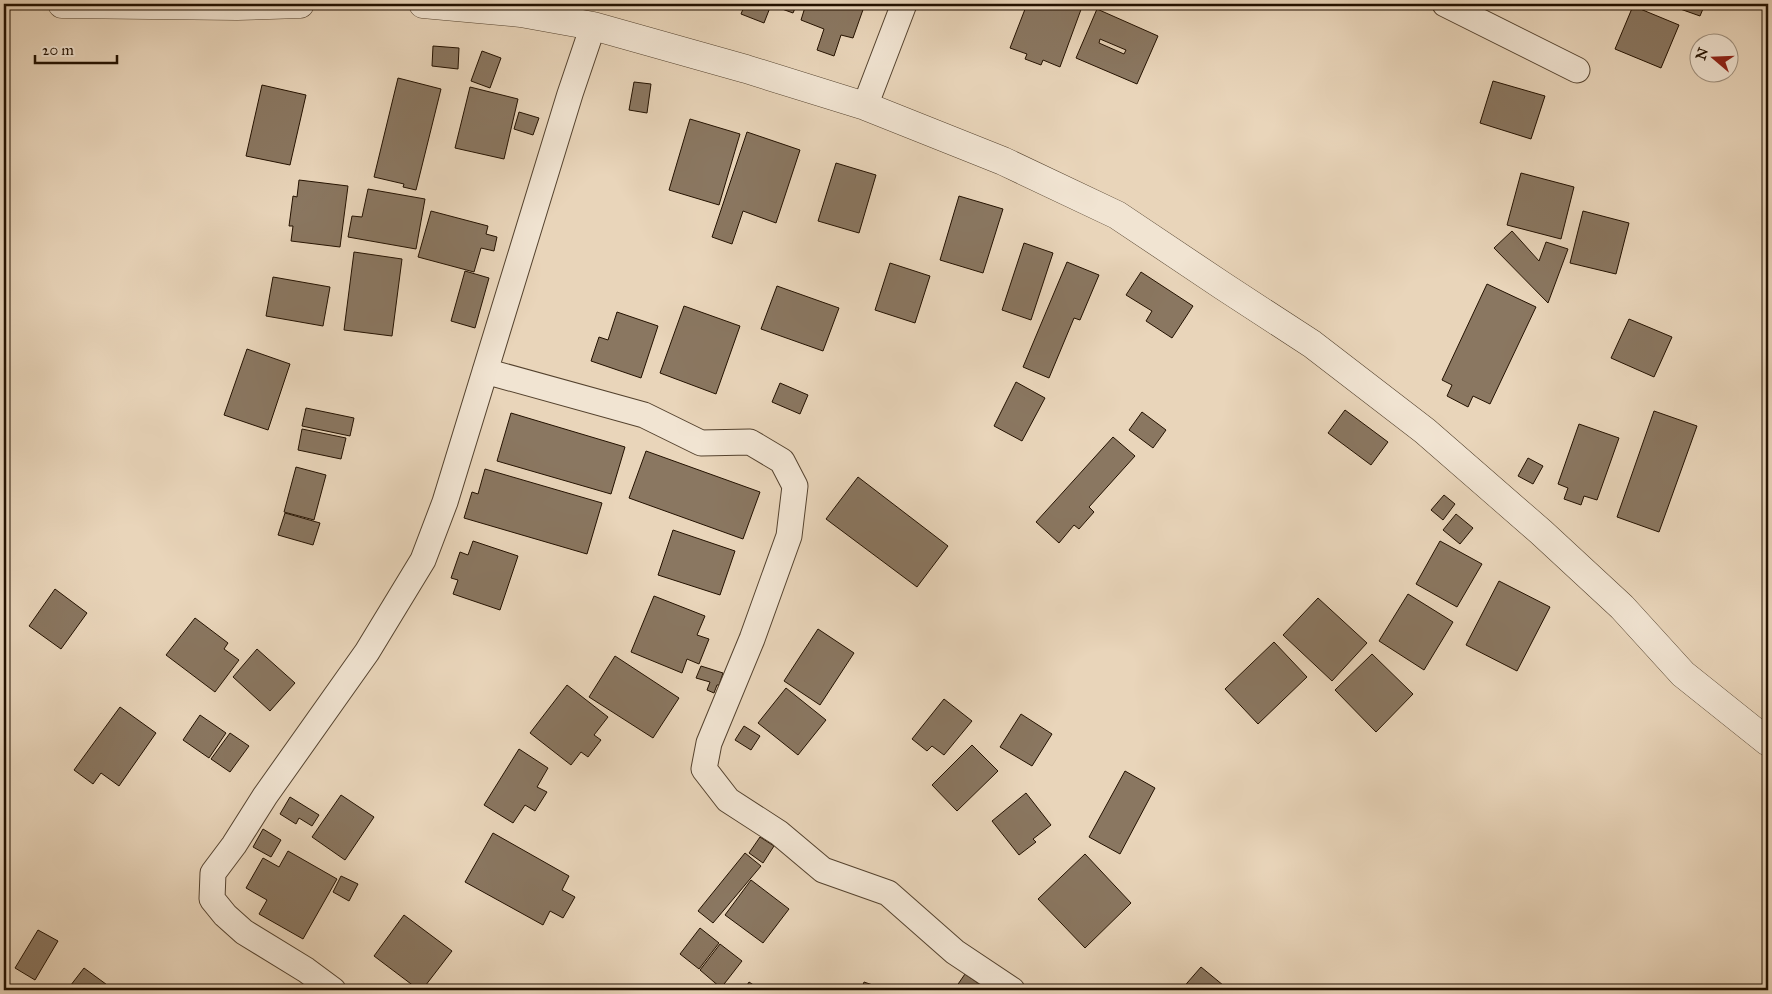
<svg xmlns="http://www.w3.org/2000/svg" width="1772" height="994" viewBox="0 0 1772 994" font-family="'IM FELL Great Primer',serif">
<rect width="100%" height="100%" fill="#e9d5ba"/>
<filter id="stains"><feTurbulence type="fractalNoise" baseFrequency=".004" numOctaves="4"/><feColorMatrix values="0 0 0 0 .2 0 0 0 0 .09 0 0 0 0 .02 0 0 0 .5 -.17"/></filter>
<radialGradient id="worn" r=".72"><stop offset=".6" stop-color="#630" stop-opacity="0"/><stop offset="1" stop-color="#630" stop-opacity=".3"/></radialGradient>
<!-- building -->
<path fill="#8a7761" stroke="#231100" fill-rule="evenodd" d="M745 4H797L793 13 771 5 764 23 741 14Z
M806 4H865L853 38 841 35 834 56 817 50 824 29 801 20Z
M1027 4H1083L1060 67 1043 60 1041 65 1025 59 1027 54 1010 48Z
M1666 4H1705L1700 16Z
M1633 6 1679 25 1661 68 1615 49Z
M1097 9 1158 36 1137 84 1076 58ZM1100 39 1126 50 1124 54 1099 43Z
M433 46 459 48 458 69 432 66Z
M482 51 501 58 490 88 471 81Z
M398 78 441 89 416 190 403 187 404 184 374 177Z
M1493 81 1545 96 1531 139 1480 123Z
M634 82 651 84 647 113 629 110Z
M262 85 306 95 290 165 246 156Z
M470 87 518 99 504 159 455 148Z
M519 112 539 118 533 135 514 129Z
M690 119 740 134 719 205 669 190Z
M747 132 800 150 776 223 743 211 732 244 712 237Z
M836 163 876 175 859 233 818 221Z
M1521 173 1574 187 1561 239 1507 225Z
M299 180 348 186 340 247 291 241 293 226H289L293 196 297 197Z
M368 189 425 199 416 249 348 237 352 216 362 217Z
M959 196 1003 209 983 273 940 260Z
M431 211 488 226 486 234 497 237 494 251 481 248 474 272 418 257Z
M1583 211 1629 223 1616 274 1570 263Z
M1512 231 1539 261 1546 242 1568 249 1548 303 1494 248Z
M1024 243 1053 253 1031 320 1002 310Z
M354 252 402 259 392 336 344 330Z
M1067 262 1099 275 1080 320 1074 318 1049 378 1023 367Z
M890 263 930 276 915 323 875 310Z
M465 271 489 278 475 328 451 321Z
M1141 272 1193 306 1172 338 1146 321 1152 311 1126 295Z
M273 277 330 287 323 326 266 316Z
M1487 284 1536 307 1490 404 1473 396 1468 407 1447 396 1452 385 1442 380Z
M777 286 839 308 823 351 761 329Z
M684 306 740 326 716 394 660 373Z
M617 312 658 326 641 378 591 361 599 337 608 340Z
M1629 319 1672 337 1654 377 1611 358Z
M247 349 290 364 268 430 224 415Z
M1016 382 1045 398 1022 441 994 426Z
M780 383 808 395 800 414 772 402Z
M306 408 354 418 350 436 302 426Z
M1345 410 1388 442 1371 465 1328 433Z
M1654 411 1697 426 1659 532 1617 517Z
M1142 412 1166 430 1153 448 1129 430Z
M511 413 625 447 611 494 497 461Z
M1579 424 1619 438 1597 500 1584 496 1581 505 1564 499 1568 488 1558 484Z
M302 429 346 438 341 459 298 450Z
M1113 437 1135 456 1089 507 1094 512 1079 529 1074 525 1059 543 1036 522Z
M646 451 760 492 743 539 629 498Z
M1528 458 1543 466 1533 484 1518 476Z
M296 467 326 475 314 520 284 512Z
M485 469 602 503 587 554 464 518 472 492 478 494Z
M858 477 948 546 917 587 826 519Z
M1444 495 1455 504 1443 520 1431 510Z
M285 513 320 523 313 545 278 535Z
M1456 514 1473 528 1460 544 1443 530Z
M673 530 735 551 720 595 658 575Z
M473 541 518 556 500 610 453 594 458 580 451 578 460 552 468 555Z
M1440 541 1482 564 1457 607 1416 584Z
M1499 581 1550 607 1517 671 1466 645Z
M55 589 87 613 61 649 29 626Z
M1408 594 1453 622 1424 670 1379 641Z
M654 596 705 616 697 635 709 639 699 664 687 659 682 673 631 652Z
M1318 598 1367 643 1332 681 1283 635Z
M195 618 228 643 224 649 239 660 215 692 166 655Z
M818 629 854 653 820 705 784 681Z
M1274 642 1307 677 1258 724 1225 689Z
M257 649 295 683 270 711 233 677Z
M1372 654 1413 694 1376 732 1335 690Z
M615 656 679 698 653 738 589 697Z
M701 666 723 673 719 685H717L714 693 707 690 710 682 696 678Z
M567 685 608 717 594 735 601 740 588 757 581 752 571 765 530 733Z
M786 688 826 720 798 755 758 723Z
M944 699 972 721 944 755 932 746 927 751 912 739Z
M120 707 156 733 119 786 101 773 93 784 74 770Z
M1021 714 1052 734 1032 766 1000 747Z
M200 715 226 733 209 758 183 740Z
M744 726 760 736 751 750 735 740Z
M230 733 249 746 230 772 211 759Z
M972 745 998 771 957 811 932 785Z
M519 749 548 768 537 787 547 792 535 811 525 805 513 823 484 805Z
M1125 771 1155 788 1120 854 1089 837Z
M1026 793 1051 825 1033 839 1036 842 1019 855 992 821Z
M341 795 374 817 345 860 312 837Z
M290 797 319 815 312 826 299 818 296 824 280 814Z
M263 829 281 840 271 857 253 847Z
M493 833 569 876 562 890 575 897 563 918 550 911 543 925 465 882Z
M760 837 774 846 763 863 749 853Z
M288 851 337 879 303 939 259 914 267 900 246 888 263 858 279 867Z
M745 853 761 866 713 923 698 911Z
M1085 854 1131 903 1085 948 1038 899Z
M341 876 358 884 349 901 333 892Z
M751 880 789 909 763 943 725 915Z
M404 915 452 951 422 990H419L374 956Z
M700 928 719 943 699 969 680 954Z
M38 930 58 941 35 980 15 968Z
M720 944 742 961 721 988 700 970Z
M1201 967 1229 990H1181Z
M84 968 114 990H67Z
M965 974 988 990H954Z
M4 981 19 990H4Z
M749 982 761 990H744Z
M864 982 887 990H861Z"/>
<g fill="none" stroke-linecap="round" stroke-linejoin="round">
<!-- minor casing -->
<g stroke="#54422e" stroke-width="27">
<path id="minor" d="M1445 4 1577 70
M865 106 904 4
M485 371 644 415 701 443 750 442 782 461 795 486 789 536 752 639 709 743 704 769 728 800 779 833 823 870 888 893 955 952 1012 990
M333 990 306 970 244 932 225 915 212 899 213 873 234 845 265 796 367 652 423 560 445 502 570 94 593 26"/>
</g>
<!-- tertiary casing -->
<g stroke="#54422e" stroke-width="29">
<path id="tertiary" d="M62 4 237 6 300 4
M423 4 521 13 593 26 746 69 865 106 1003 161 1117 215 1223 286 1312 344 1425 431 1541 532 1622 607 1683 674 1768 742"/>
</g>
<!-- minor -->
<use href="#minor" stroke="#f1e4d2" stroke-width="25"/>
<!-- tertiary -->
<use href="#tertiary" stroke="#f1e4d2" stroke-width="28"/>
</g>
<!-- margin -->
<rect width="1772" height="994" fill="none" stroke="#e9d5ba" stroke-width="20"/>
<rect x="5" y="5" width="1762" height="984" fill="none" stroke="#231100" stroke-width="2.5"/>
<rect x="10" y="10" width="1752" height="974" fill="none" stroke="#231100"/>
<!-- north arrow -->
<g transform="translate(1714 58) rotate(289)"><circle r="24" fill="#f1e4d2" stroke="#9f907e"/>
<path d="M0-4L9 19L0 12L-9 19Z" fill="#8f2418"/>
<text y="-8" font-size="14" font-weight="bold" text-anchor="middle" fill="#231100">N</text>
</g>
<!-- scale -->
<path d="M35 55v8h82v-8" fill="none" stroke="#231100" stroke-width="2.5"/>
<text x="42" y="55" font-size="15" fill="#231100" stroke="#f1e4d2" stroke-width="4" paint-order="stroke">20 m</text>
<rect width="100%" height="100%" filter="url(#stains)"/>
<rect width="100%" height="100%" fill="url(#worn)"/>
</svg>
